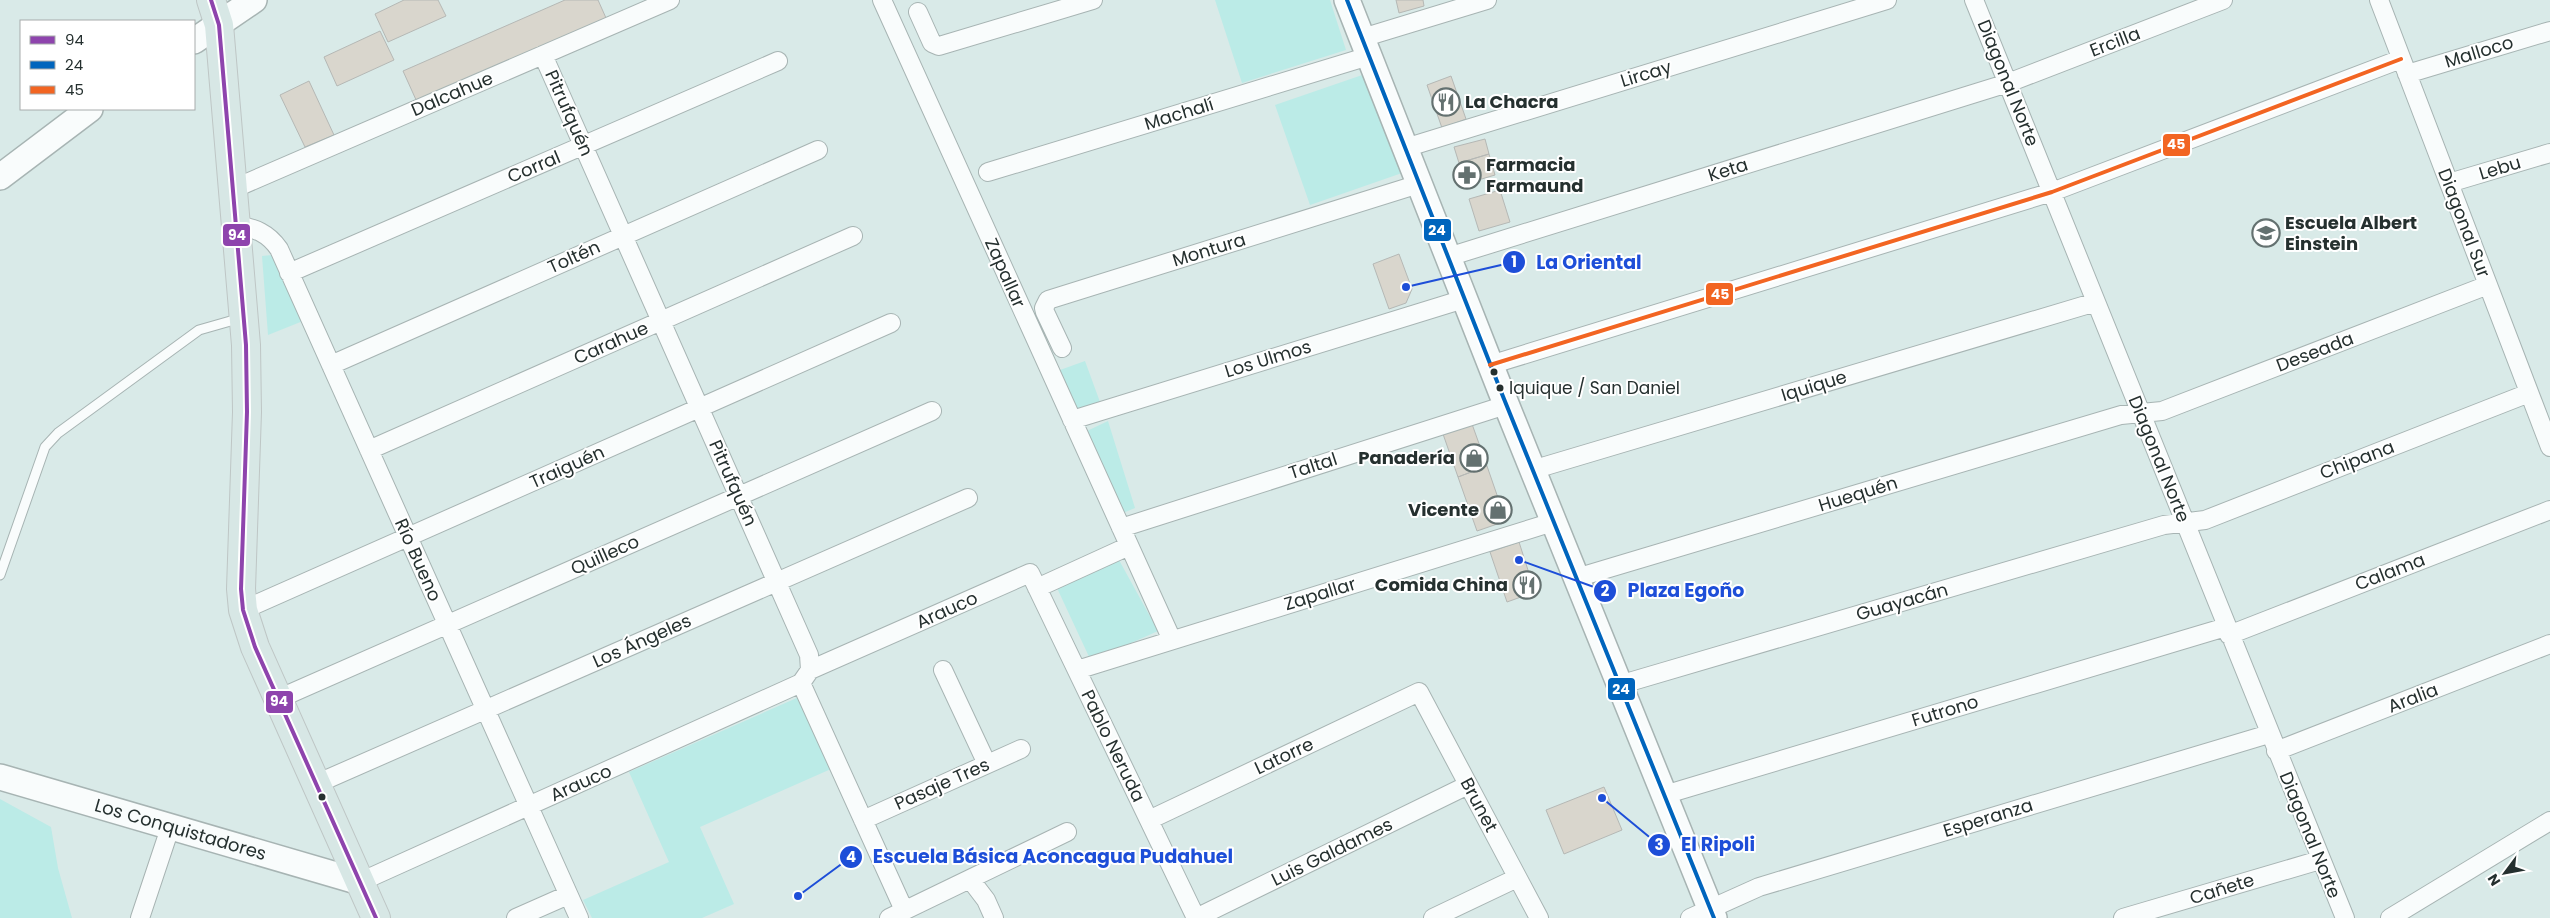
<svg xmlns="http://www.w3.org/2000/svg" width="2550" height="918" viewBox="0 0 2550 918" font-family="Poppins,sans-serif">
<rect width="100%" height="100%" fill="#d9eae8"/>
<!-- green -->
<path fill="#bbebe7" d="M1215 0H1330L1346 50 1242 83Z
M1368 73 1402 173 1310 205 1275 105Z
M272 255 303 321 268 335 262 256Z
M1085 361 1100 402 1076 411 1060 370Z
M1108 421 1135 508 1123 513 1087 431Z
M1119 560 1158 631 1091 661 1057 588Z
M799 697 831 769 700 827 734 904 702 918H592L583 900 669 862 629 772Z
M0 799 51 827 58 868 72 918H0Z"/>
<!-- building -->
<path fill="#d9d6cd" stroke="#b5b8b5" d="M404 0H438L446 16 388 42 375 14Z
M565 0H598L606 18 417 102 403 71Z
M1396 0H1423L1424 6 1399 13Z
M380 31 394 60 337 86 324 57Z
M1451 76 1466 119 1442 128 1427 85Z
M309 81 334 135 305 147 280 95Z
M1485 139 1489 154 1459 163 1454 147Z
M1489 154 1495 175 1465 184 1459 163Z
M1500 190 1510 222 1479 231 1469 199Z
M1399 254 1412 289 1406 303 1389 309 1373 264Z
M1472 424 1487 466 1458 477 1443 434Z
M1487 466 1506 521 1477 531 1458 477Z
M1519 542 1535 592 1507 602 1490 552Z
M1604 787 1622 830 1564 854 1546 810Z"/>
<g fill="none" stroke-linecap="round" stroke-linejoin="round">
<!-- lane casing -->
<g stroke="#a7b4b3" stroke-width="11">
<path id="lane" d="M0 575 45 447 58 433 199 330 241 318"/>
</g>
<!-- street casing -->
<g stroke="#a7b4b3" stroke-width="20">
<path id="street" d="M882 0 1172 640
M1974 0 2345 918
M2379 0 2550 447
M918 12 932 43 939 46 1093 0
M1362 38 1487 0
M2407 74 2550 31
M1405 148 1887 0
M988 172 1369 56
M2449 183 2550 153
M233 189 670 0
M236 225C255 228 268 233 279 249L579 918
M1448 257 2008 83 2223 0
M289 273 778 61
M1062 348 1045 312 1044 308 1048 300 1419 184
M331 365 818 150
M1490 365 2052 192 2401 59
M1072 420 1464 299
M369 450 853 236
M1532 470 2096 302
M1121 528 1506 405
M1576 578 2121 415 2162 411 2488 285
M1037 588 1129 546
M243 610 891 323
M2229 635 2550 510
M810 670 1030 573 1196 918
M943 670 987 764
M1077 670 1553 522
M801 683 904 910
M1619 685 2164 525 2205 520 2529 393
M278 699 932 411
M2276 751 2550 644
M316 784 968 498
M1664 795 2226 627
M863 820 1021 749
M1149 820 1419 692 1539 918
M970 879 986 900 994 918
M360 882 801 683 810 670 809 655 543 55
M140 918 171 825
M516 918 568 895
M889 918 1067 832
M1196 918 1468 785
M1433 918 1517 878
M1690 918 1759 887 2269 734
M2123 918 2320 860
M2390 918 2550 821"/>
</g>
<!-- secondary casing -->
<g stroke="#a7b4b3" stroke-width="28">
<g id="secondary">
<path d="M1347 0 1502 394 1714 918"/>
<path d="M194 41 254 0"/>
<path d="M0 177 90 109"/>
<path id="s1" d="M0 777 360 882"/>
</g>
</g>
<!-- primary casing -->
<g stroke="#bec6c5" stroke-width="30">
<path id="primary" d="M211 0 219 25 246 345 247 412 241 589 243 610 255 647 376 918"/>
</g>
<!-- lane -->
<use href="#lane" stroke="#f9fcfc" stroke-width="9"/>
<!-- street -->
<use href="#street" stroke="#f9fcfc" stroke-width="18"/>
<!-- secondary -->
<use href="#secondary" stroke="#f9fcfc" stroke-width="25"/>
<!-- primary -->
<use href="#primary" stroke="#d7e7e5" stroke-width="28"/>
<!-- bus-1 casing -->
<g stroke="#fff" stroke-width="8">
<path id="bus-1" d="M211 0 219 25 246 345 247 412 241 589 243 610 255 647 376 918"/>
</g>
<!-- bus-2 casing -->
<g stroke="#fff" stroke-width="8">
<path id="bus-2" d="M1347 0 1502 394 1714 918"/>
</g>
<!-- bus-3 casing -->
<g stroke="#fff" stroke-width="8">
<path id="bus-3" d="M1490 365 2052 192 2401 59"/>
</g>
<!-- bus-1 -->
<use href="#bus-1" stroke="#8e44ad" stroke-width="4"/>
<!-- bus-2 -->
<use href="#bus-2" stroke="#0065bd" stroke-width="4"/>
<!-- bus-3 -->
<use href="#bus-3" stroke="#f26522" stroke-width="4"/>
</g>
<!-- icons -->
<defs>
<g id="restaurant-ring" transform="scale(1.4375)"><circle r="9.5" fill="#fff" stroke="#647170" stroke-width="1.5"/><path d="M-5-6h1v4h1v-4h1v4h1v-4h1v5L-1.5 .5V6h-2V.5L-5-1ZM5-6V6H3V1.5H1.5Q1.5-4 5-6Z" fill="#647170"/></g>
<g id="pharmacy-ring" transform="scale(1.4375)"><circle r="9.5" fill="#fff" stroke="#647170" stroke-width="1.5"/><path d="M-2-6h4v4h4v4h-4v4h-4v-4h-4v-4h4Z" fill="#647170"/></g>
<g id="school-ring" transform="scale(1.4375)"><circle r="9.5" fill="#fff" stroke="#647170" stroke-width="1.5"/><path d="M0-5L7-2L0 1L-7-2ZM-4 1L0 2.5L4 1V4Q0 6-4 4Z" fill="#647170"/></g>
<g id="shop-ring" transform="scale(1.4375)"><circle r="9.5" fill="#fff" stroke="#647170" stroke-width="1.5"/><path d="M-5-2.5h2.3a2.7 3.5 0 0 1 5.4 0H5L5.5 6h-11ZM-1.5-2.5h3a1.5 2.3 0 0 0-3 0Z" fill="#647170"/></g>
</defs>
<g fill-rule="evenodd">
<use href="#restaurant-ring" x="1446" y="102"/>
<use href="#pharmacy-ring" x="1467" y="175"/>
<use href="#school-ring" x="2266" y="233"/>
<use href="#shop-ring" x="1474" y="458"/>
<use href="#shop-ring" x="1498" y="510"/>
<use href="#restaurant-ring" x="1527" y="585"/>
</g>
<!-- markers -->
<g fill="#25302f" stroke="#fff" stroke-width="2">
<circle cx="1494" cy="372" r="4.5"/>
<circle cx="1500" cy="388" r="4.5"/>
<circle cx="322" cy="797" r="4.5"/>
</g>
<g text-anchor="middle" stroke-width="4" stroke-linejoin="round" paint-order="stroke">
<!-- bus labels -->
<g font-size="17" fill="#25302f" stroke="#fff" text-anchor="start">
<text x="1509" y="394">Iquique / San Daniel</text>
</g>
<!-- street labels -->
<g font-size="18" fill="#25302f" stroke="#fff">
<text transform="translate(2115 42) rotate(-21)" y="6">Ercilla</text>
<text transform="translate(2479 52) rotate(-17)" y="6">Malloco</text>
<text transform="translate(1646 74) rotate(-17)" y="6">Lircay</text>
<text transform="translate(2008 83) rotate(68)" y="6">Diagonal Norte</text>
<text transform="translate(452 94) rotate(-23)" y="6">Dalcahue</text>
<text transform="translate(569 113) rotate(66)" y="6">Pitrufquén</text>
<text transform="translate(1179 114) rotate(-17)" y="6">Machalí</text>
<text transform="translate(534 167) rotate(-23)" y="6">Corral</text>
<text transform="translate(2500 168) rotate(-17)" y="6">Lebu</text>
<text transform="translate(1728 170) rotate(-17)" y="6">Keta</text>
<text transform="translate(2464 223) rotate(69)" y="6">Diagonal Sur</text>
<text transform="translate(1209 250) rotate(-17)" y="6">Montura</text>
<text transform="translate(574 257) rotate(-24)" y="6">Toltén</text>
<text transform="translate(1005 273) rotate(66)" y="6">Zapallar</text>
<text transform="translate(611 343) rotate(-24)" y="6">Carahue</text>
<text transform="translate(2315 352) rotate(-21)" y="6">Deseada</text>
<text transform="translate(1268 359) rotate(-17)" y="6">Los Ulmos</text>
<text transform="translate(1814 386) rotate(-17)" y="6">Iquique</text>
<text transform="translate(2159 459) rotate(68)" y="6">Diagonal Norte</text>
<text transform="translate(2357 460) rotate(-21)" y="6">Chipana</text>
<text transform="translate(1313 466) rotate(-18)" y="6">Taltal</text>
<text transform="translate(567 467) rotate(-24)" y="6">Traiguén</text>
<text transform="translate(733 483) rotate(66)" y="6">Pitrufquén</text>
<text transform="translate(1858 494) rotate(-17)" y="6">Huequén</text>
<text transform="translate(605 555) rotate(-24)" y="6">Quilleco</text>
<text transform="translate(418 560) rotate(66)" y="6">Río Bueno</text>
<text transform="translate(2390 572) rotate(-21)" y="6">Calama</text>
<text transform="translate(1320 594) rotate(-17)" y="6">Zapallar</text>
<text transform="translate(1902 602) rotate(-16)" y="6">Guayacán</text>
<text transform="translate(947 610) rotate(-24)" y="6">Arauco</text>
<text transform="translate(642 641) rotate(-24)" y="6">Los Ángeles</text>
<text transform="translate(2413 698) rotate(-21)" y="6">Aralia</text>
<text transform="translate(1945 711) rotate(-17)" y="6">Futrono</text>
<text transform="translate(1113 746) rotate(64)" y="6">Pablo Neruda</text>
<text transform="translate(1284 756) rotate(-25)" y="6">Latorre</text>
<text transform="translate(581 783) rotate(-24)" y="6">Arauco</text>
<text transform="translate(942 784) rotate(-24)" y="6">Pasaje Tres</text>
<text transform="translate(1479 805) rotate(62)" y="6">Brunet</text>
<text transform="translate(1988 818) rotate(-17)" y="6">Esperanza</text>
<text dy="6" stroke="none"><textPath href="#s1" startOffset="188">Los Conquistadores</textPath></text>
<text transform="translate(2310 835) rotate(68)" y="6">Diagonal Norte</text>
<text transform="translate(1332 852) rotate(-26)" y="6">Luis Galdames</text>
<text transform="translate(2222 889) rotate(-17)" y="6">Cañete</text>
</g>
<!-- poi labels -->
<g font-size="18" font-weight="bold" fill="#25302f" stroke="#fff" text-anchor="start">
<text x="1465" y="108">La Chacra</text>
<text x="1486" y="171">Farmacia<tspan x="1486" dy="21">Farmaund</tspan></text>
<text x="2285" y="229">Escuela Albert<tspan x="2285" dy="21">Einstein</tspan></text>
<text x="1455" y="464" text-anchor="end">Panadería</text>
<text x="1479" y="516" text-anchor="end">Vicente</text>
<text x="1508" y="591" text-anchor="end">Comida China</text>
</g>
</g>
<!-- callouts -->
<path fill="none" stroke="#1d4ed8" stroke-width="2" d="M1406 287L1514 262M1519 560L1605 591M1602 798L1659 845M798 896L851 857"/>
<g fill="#1d4ed8" stroke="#fff" stroke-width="2">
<circle cx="1406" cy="287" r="5"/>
<circle cx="1519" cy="560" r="5"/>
<circle cx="1602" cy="798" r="5"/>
<circle cx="798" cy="896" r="5"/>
<circle cx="1514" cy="262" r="12"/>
<circle cx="1605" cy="591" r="12"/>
<circle cx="1659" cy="845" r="12"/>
<circle cx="851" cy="857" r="12"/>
</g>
<g font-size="15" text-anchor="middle" font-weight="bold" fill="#fff">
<text x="1514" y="267">1</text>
<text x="1605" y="596">2</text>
<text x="1659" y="850">3</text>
<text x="851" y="862">4</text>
</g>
<g font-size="19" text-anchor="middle" font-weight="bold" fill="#1d4ed8" stroke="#fff" stroke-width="4" stroke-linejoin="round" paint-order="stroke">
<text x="1589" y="269">La Oriental</text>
<text x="1686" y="597">Plaza Egoño</text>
<text x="1718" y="851">El Ripoli</text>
<text x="1053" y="863">Escuela Básica Aconcagua Pudahuel</text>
</g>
<g stroke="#fff" stroke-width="2">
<rect x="2162" y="133" width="29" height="24" rx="5" fill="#f26522"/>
<rect x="1423" y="218" width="29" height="24" rx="5" fill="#0065bd"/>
<rect x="222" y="223" width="29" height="24" rx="5" fill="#8e44ad"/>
<rect x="1705" y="282" width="29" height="24" rx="5" fill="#f26522"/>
<rect x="1607" y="677" width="29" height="24" rx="5" fill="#0065bd"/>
<rect x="265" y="690" width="29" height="24" rx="5" fill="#8e44ad"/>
</g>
<g font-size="14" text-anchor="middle" font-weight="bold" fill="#fff">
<text x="2176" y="149">45</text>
<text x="1437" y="235">24</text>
<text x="237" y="240">94</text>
<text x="1720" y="299">45</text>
<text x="1621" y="694">24</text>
<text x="279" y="706">94</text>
</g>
<!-- legend -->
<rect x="20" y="20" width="175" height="90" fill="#ffffff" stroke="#a8acac"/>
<rect x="30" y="36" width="25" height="8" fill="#8e44ad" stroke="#a8acac"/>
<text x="65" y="45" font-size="15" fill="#25302f">94</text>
<rect x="30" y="61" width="25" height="8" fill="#0065bd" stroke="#a8acac"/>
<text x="65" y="70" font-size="15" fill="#25302f">24</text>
<rect x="30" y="86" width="25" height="8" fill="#f26522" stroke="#a8acac"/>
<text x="65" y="95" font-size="15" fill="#25302f">45</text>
<!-- north arrow -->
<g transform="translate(2505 873) rotate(238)" stroke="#ffffff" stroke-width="4" paint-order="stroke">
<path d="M0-4L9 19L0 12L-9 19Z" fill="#25302f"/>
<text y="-8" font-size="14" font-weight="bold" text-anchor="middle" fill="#25302f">N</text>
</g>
</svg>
